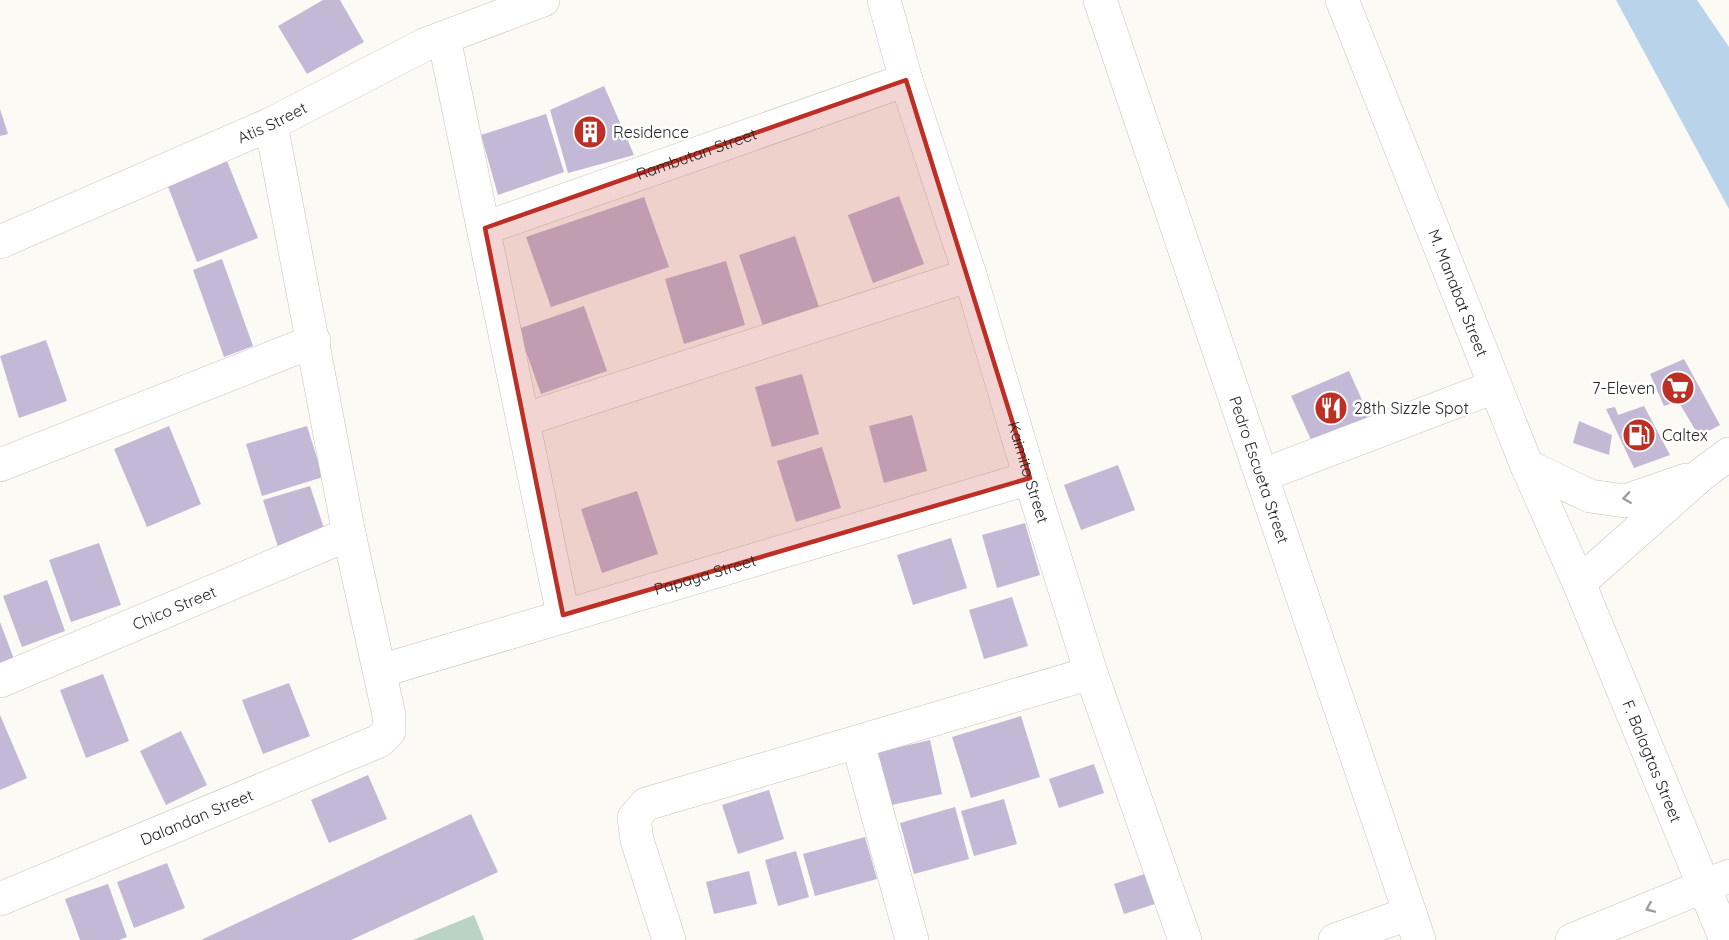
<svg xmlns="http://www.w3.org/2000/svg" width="1729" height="940" viewBox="0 0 1729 940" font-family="Quicksand,sans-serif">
<rect width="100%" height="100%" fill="#fcfaf5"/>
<!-- green -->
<path fill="#bad3c3" d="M474 915 484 940H413Z"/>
<!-- water -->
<path fill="#b9d3ea" d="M1616 0H1697L1729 47V209Z"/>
<!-- building -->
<path fill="#c3b8d5" d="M323 0H340L364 42 307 74 278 26Z
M604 86 634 155 568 173 550 110Z
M0 109 8 134 0 136Z
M546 114 564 172 498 195 481 135Z
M227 161 258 238 197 262 167 184Z
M899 196 924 264 873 283 848 215Z
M644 197 669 267 551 307 526 237Z
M795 236 819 307 763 326 739 255Z
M222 259 253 346 224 357 193 270Z
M726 261 745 325 684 344 665 279Z
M584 306 607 371 541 394 518 329Z
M46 340 67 401 19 418 0 356Z
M1684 359 1720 425 1699 436 1678 401 1664 406 1650 374Z
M1349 371 1371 420 1312 442 1291 396Z
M802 374 819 434 772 447 755 387Z
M1644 406 1670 455 1634 468 1606 409 1615 407 1618 415Z
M912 415 927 471 884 483 869 426Z
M1579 421 1612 435 1609 455 1573 443Z
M169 426 201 504 147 527 114 449Z
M307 426 323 477 262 496 246 444Z
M822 447 841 508 796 522 777 461Z
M1118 465 1135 510 1081 530 1064 485Z
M310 486 325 531 278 547 263 500Z
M637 491 658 554 602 573 581 509Z
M1025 523 1040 575 997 588 982 535Z
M951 538 967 588 913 605 897 555Z
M99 543 121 605 71 622 49 560Z
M47 580 65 631 22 647 3 596Z
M1012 597 1028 646 984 659 969 610Z
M0 622 14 659 0 664Z
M103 674 129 741 86 758 60 690Z
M289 683 310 736 263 754 242 700Z
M0 715 27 778 0 790Z
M1021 716 1040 777 971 798 952 737Z
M181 731 207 785 166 805 140 751Z
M930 740 942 794 887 806 875 753Z
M1094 764 1104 793 1059 808 1049 779Z
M368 775 387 819 329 843 311 800Z
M769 790 784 839 738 854 722 805Z
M1004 799 1017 844 974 856 961 811Z
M955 807 969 859 914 874 900 823Z
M471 814 498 872 351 940H201Z
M865 837 877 879 815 896 803 854Z
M796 851 809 897 778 906 765 860Z
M167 863 185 908 134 928 117 882Z
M749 871 757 904 714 914 706 882Z
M1151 872 1161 902 1124 914 1114 884Z
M108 884 127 937 119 940H80L65 899Z"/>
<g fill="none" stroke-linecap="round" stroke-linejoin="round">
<!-- minor casing -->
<g stroke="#c5c2be" stroke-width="34">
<g id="minor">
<path id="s1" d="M884 0 906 80 970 275 1030 478 1091 673 1185 940"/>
<path id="s2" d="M1100 0 1419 940"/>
<path d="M444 38 563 615"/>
<path id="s3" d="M485 228 906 80"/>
<path id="s4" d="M0 242 271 124 424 45 543 0"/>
<path d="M523 420 970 275"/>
<path d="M0 465 314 341"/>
<path d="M1263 475 1494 387"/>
<path id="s5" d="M380 671 1030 478"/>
<path id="s6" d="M0 681 349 534"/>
<path d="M858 743 912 940"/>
<path id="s7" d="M0 899 379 741 389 731V715L349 534 271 124"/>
<path d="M669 940 637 840 634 818 646 804 1091 673"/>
<path d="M1335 940 1410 913"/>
<path d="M1572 940 1729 876"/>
</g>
</g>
<!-- major casing -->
<g stroke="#c5c2be" stroke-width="34">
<g id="major">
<path id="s8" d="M1342 0 1527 466 1579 583 1726 940"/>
<path d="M1527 466 1590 496 1625 501 1686 480"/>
<path d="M1579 583 1702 474 1729 454"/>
</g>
</g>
<!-- minor -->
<use href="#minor" stroke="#fff" stroke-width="33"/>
<!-- major -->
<use href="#major" stroke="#fff" stroke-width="33"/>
</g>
<!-- one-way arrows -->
<defs><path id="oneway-chevron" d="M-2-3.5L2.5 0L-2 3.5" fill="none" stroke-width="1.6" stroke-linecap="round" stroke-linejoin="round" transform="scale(1.5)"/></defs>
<g stroke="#9d9d9c">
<use href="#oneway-chevron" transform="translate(1627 498) rotate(172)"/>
<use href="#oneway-chevron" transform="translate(1650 908) rotate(157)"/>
</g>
<!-- marked area -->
<path fill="#bd2f25" fill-opacity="0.2" stroke="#bd2f25" stroke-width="4.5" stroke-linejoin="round" d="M906 80 1030 478 563 615 485 228Z"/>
<!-- icons -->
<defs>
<g id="building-disc" transform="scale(1.725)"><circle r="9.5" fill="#bd2f25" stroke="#fff"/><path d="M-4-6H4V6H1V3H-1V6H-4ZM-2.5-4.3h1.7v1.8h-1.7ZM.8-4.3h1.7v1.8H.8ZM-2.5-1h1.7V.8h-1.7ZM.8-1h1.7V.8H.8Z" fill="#fff"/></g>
<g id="supermarket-disc" transform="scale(1.725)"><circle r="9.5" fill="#bd2f25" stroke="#fff"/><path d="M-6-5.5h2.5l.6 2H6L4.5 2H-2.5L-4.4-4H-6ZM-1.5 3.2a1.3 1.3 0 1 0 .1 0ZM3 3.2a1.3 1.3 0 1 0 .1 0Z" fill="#fff"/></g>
<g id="restaurant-disc" transform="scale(1.725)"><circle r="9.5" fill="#bd2f25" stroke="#fff"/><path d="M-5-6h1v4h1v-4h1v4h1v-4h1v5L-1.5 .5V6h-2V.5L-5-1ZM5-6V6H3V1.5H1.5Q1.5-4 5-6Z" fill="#fff"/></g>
<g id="fuel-disc" transform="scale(1.725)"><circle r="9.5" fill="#bd2f25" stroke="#fff"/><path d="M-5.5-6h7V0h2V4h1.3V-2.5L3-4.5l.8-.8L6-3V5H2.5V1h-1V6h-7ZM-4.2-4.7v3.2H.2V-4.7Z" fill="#fff"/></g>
</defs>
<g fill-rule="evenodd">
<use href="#building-disc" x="590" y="132"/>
<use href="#supermarket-disc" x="1678" y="388"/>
<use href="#restaurant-disc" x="1331" y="408"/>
<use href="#fuel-disc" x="1639" y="435"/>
</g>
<g text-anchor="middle" stroke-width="5" stroke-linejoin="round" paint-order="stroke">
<!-- street labels -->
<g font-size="16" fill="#262523" stroke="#fff">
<text dy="6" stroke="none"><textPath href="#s4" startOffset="297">Atis Street</textPath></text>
<text dy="6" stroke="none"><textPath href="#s3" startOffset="224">Rambutan Street</textPath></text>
<text dy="6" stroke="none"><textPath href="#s8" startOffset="315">M. Manabat Street</textPath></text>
<text dy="6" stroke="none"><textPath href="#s2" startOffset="496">Pedro Escueta Street</textPath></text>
<text dy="6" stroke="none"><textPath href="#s1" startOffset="494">Kaimito Street</textPath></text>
<text dy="6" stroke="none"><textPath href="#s5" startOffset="339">Papaya Street</textPath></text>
<text dy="6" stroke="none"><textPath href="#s6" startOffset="189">Chico Street</textPath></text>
<text dy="6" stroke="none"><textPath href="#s8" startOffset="822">F. Balagtas Street</textPath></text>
<text dy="6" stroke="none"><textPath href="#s7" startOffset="213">Dalandan Street</textPath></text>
</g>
<!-- poi labels -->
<g font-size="16" fill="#262523" stroke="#fff" text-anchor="start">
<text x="613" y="138">Residence</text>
<text x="1655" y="394" text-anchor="end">7-Eleven</text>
<text x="1354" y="414">28th Sizzle Spot</text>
<text x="1662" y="441">Caltex</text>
</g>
</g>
</svg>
